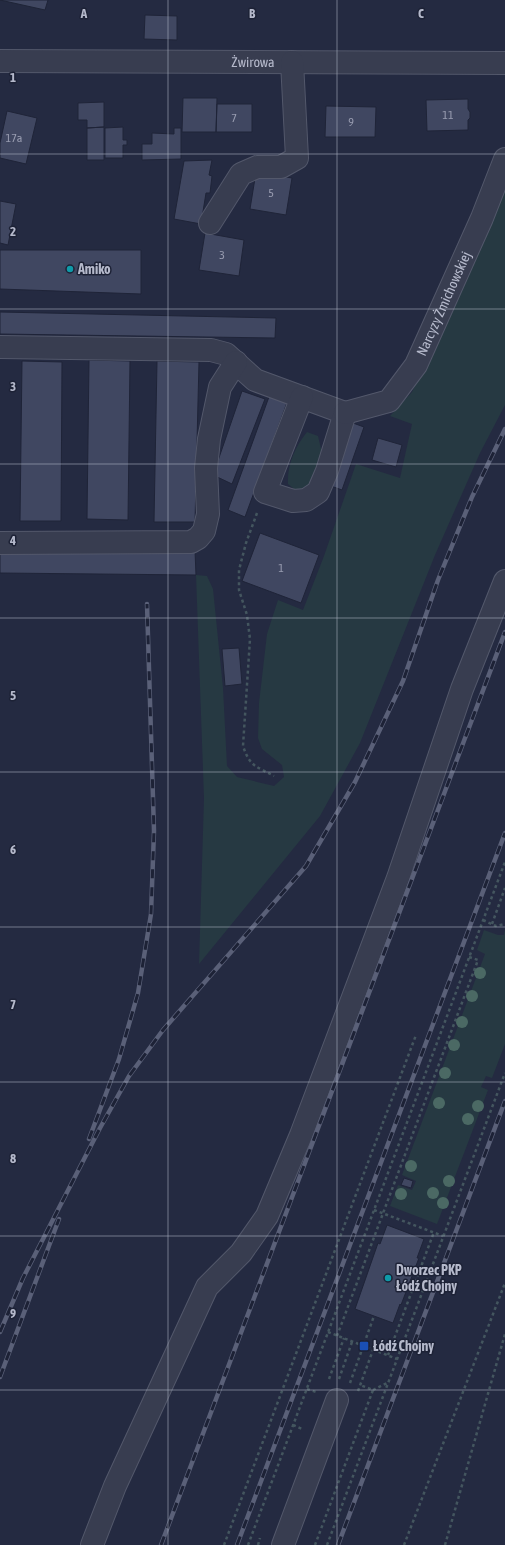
<svg xmlns="http://www.w3.org/2000/svg" width="505" height="1545" viewBox="0 0 505 1545" font-family="'Asap Condensed',sans-serif">
<rect width="100%" height="100%" fill="#242a41"/>
<!-- green -->
<path fill="#263942" d="M505 185V405L480 453 435 555 360 743 320 816 199 964 204 798 196 575 207 576 213 589 223 688 227 766 237 777 274 786 284 777 282 765 262 749 258 738 259 703 267 634 278 600 303 610 324 556 356 464 400 478 412 424 390 416 412 392 431 352Z
M307 432 318 436 322 453 318 476 305 490 294 489 288 484C287 465 295 447 307 432Z
M484 930 498 935H504L505 930V1044L492 1078 486 1076 481 1087 488 1090 437 1224 390 1206 398 1185 412 1190 416 1181 402 1175 485 954 477 950Z"/>
<!-- building -->
<path fill="#404761" stroke="#1f2438" d="M0 0H48L45 10Z
M145 15 177 16V40L144 39Z
M183 98H217L216 132H182Z
M468 99V109L470 112V118L468 120V130L427 131 426 100Z
M104 102V127L87 128V120H78V103Z
M217 104H252V132H216Z
M326 106 376 107 375 137H325Z
M7 111 37 118 26 164 0 158V143Z
M104 127V160H87V128Z
M123 127V140H127V145H123V158H105V128Z
M174 128H181V159L142 160V144H152V133L174 134Z
M212 160 209 175 212 176 210 193H206L201 224 174 219 184 161Z
M256 172 292 178 286 215 250 209Z
M0 201 16 204 8 245 0 243Z
M205 233 244 240 239 276 199 270Z
M0 250H141V294L0 289Z
M0 312 276 318 275 338 0 334Z
M89 360 130 361 128 520 87 519Z
M22 361 62 362 61 521H20Z
M157 361 199 362 195 522H154Z
M242 391 265 399 232 484 213 475Z
M270 394 288 400 245 517 228 510Z
M353 423 364 427 342 490 331 486Z
M378 438 402 445 396 467 372 460Z
M260 533 319 555 301 603 242 581Z
M0 551H195L196 575 0 573Z
M239 648 242 684 225 686 222 649Z
M404 1178 413 1181 411 1188 401 1185Z
M387 1225 424 1239 417 1258H419L401 1305 400 1304 393 1323 355 1309 378 1243 380 1244Z"/>
<g fill="none" stroke-linecap="round" stroke-linejoin="round">
<!-- minor casing -->
<g stroke="#53586b" stroke-width="24">
<g id="minor">
<path id="s1" d="M0 61 505 63"/>
<path d="M210 223 241 174 257 167H281L297 158 292 62"/>
<path d="M0 347 211 350 226 354 255 380 345 413"/>
<path d="M302 397 265 492 293 501 306 500 318 492 327 471 345 413"/>
<path id="s2" d="M345 413 389 401 416 365 482 218 505 159"/>
<path d="M0 543 191 542 198 538 204 531 208 514 206 468 209 439 220 387 236 362"/>
<path d="M92 1545 115 1486 207 1287 241 1253 267 1216 301 1135 332 1053 398 878 462 689 505 581"/>
<path d="M283 1545 337 1400"/>
</g>
</g>
<!-- path -->
<path stroke="#44565f" stroke-width="2.5" stroke-dasharray="3 3" stroke-linecap="butt" d="M257 513 246 543 239 570V590L247 615 250 639 243 746C250 767 256 766 274 776
M483 920 496 926 505 924
M492 924 505 888
M374 1210 443 1236
M328 1332 397 1359
M337 1336 478 960 469 957
M388 1355 434 1232
M329 1379 344 1338
M339 1379 352 1342
M350 1383 374 1316
M307 1389 316 1392
M373 1390 387 1383
M358 1391 373 1350
M293 1425 302 1429
M224 1545 416 1035
M248 1545 505 862
M258 1545 260 1538
M315 1545 373 1390 360 1385
M327 1545 505 1073
M404 1545 505 1283
M445 1545 505 1334"/>
<!-- minor -->
<use href="#minor" stroke="#383d50" stroke-width="22"/>
<!-- rail casing -->
<g stroke="#5a6078" stroke-width="4.5">
<path id="rail" d="M89 1139 119 1059 138 993 151 914 154 831 147 604
M0 1332 23 1278 100 1128 129 1076 163 1030 306 866 355 782 403 681 438 580 472 497 505 429
M0 1377 59 1219
M161 1545 505 632
M237 1545 505 833
M338 1545 505 1101"/>
</g>
<!-- rail -->
<use href="#rail" stroke="#1d2236" stroke-width="3" stroke-dasharray="9" stroke-linecap="butt"/>
</g>
<!-- trees -->
<g fill="#4b6964">
<circle cx="480" cy="973" r="6"/>
<circle cx="472" cy="996" r="6"/>
<circle cx="462" cy="1022" r="6"/>
<circle cx="454" cy="1045" r="6"/>
<circle cx="445" cy="1073" r="6"/>
<circle cx="439" cy="1103" r="6"/>
<circle cx="478" cy="1106" r="6"/>
<circle cx="468" cy="1119" r="6"/>
<circle cx="411" cy="1166" r="6"/>
<circle cx="449" cy="1181" r="6"/>
<circle cx="433" cy="1193" r="6"/>
<circle cx="401" cy="1194" r="6"/>
<circle cx="443" cy="1203" r="6"/>
</g>
<!-- grid -->
<path fill="none" stroke="#b5b9cb" stroke-width="1" stroke-opacity="0.55" d="M168 0V1545M337 0V1545M0 154H505M0 309H505M0 464H505M0 618H505M0 772H505M0 927H505M0 1082H505M0 1236H505M0 1390H505"/>
<!-- markers -->
<g fill="#0f9aa8" stroke="#1d2236" stroke-width="1.5">
<circle cx="70" cy="269" r="4"/>
<circle cx="388" cy="1278" r="4"/>
</g>
<rect fill="#1a4fb4" stroke="#1d2236" stroke-width="1.5" x="359" y="1341" width="10" height="10" rx="2"/>
<g text-anchor="middle" stroke-width="3" stroke-linejoin="round" paint-order="stroke">
<!-- number labels -->
<g font-size="12" fill="#989cb0">
<text x="448" y="119">11</text>
<text x="234" y="122">7</text>
<text x="351" y="126">9</text>
<text x="14" y="142">17a</text>
<text x="271" y="197">5</text>
<text x="222" y="259">3</text>
<text x="281" y="572">1</text>
</g>
<!-- street labels -->
<g font-size="14" fill="#b5b9cb" stroke="#1d2236">
<text dy="5" stroke="none"><textPath href="#s1" startOffset="253">Żwirowa</textPath></text>
<text dy="5" stroke="none"><textPath href="#s2" startOffset="158">Narcyzy Żmichowskiej</textPath></text>
</g>
<!-- poi labels -->
<g font-size="14" font-weight="bold" fill="#b5b9cb" stroke="#1d2236" text-anchor="start">
<text x="78" y="274">Amiko</text>
<text x="396" y="1275">Dworzec PKP<tspan x="396" dy="16">Łódź Chojny</tspan></text>
<text x="373" y="1351">Łódź Chojny</text>
</g>
</g>
<g font-size="13" text-anchor="middle" font-weight="bold" fill="#b5b9cb" stroke="#1d2236" stroke-width="3" stroke-linejoin="round" paint-order="stroke">
<text x="84" y="18">A</text>
<text x="252" y="18">B</text>
<text x="421" y="18">C</text>
<text x="13" y="82">1</text>
<text x="13" y="236">2</text>
<text x="13" y="391">3</text>
<text x="13" y="545">4</text>
<text x="13" y="700">5</text>
<text x="13" y="854">6</text>
<text x="13" y="1009">7</text>
<text x="13" y="1163">8</text>
<text x="13" y="1318">9</text>
</g>
</svg>
